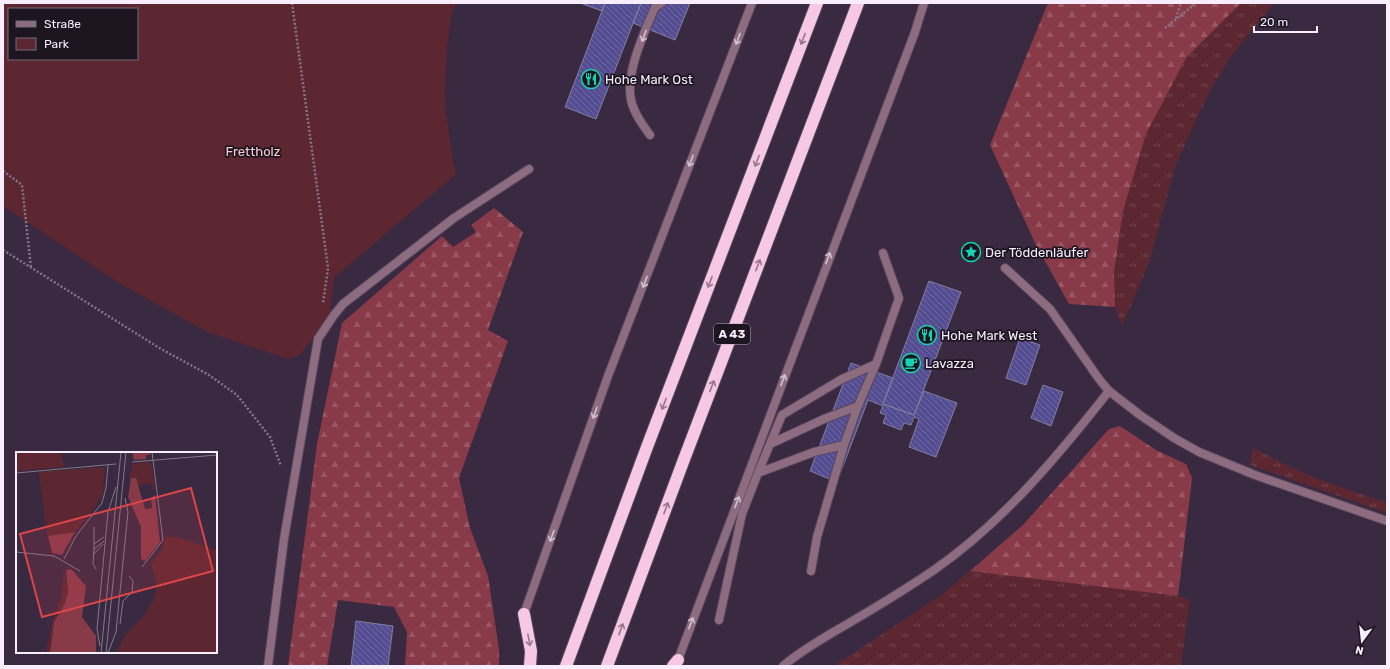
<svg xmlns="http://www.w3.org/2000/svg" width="1390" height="669" viewBox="0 0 1390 669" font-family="Rubik,sans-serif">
<defs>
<pattern id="grass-tufts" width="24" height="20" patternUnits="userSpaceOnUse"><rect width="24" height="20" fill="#5d2731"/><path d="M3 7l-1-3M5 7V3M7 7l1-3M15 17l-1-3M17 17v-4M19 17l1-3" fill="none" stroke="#754750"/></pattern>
<pattern id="forest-firs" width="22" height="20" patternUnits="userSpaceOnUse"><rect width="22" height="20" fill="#893a49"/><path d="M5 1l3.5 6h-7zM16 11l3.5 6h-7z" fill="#9a5764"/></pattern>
<pattern id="building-back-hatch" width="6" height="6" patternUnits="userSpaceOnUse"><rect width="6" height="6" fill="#554d91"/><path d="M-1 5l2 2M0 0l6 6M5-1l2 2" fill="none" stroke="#6e67a1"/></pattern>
</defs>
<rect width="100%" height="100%" fill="#392941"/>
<!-- grass -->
<path fill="url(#grass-tufts)" d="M1241 3H1274L1229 59 1212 87 1199 113 1174 170 1150 260 1122 326 1115 307 1114 272 1123 211 1146 134 1184 60Z
M1253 448 1287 465 1315 478 1387 503V513L1250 465Z
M970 571 1178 596 1190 600 1181 666H834L940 596Z"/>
<!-- forest -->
<path fill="url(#forest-firs)" d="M1048 3H1241L1186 58 1146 134 1123 211 1114 272 1115 307 1069 304 1036 245 990 145Z
M494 208 523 232 488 330 508 341 459 478 470 528 488 576 499 649V666H405L407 632 394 607 338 600 327 666H288L317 444 342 323 442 236 453 247 476 232 471 225Z
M1120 426 1156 450 1186 464 1192 478 1178 596 970 571 1023 525 1109 429Z"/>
<!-- park -->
<path fill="#5d2731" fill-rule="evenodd" d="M3 3H456L451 17 447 47 445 93 446 100 445 106 453 162 456 174 334 278 330 316 300 355 288 359 207 332 117 282 3 206ZM9 9H137V59H9Z"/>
<!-- building -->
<path fill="url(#building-back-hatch)" stroke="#817f9f" d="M580 3H605L602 11Z
M605 3H641L596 119 565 107Z
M641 3H690L675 40 633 23Z
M929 281 961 292 914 415 883 404Z
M1020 338 1040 345 1026 385 1006 378Z
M851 363 893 378 883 404 914 415 924 391 957 403 936 457 909 447 919 419 914 417 911 425 904 423 901 430 883 423 886 415 880 413 883 406 868 400 837 482 810 471Z
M1043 385 1063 392 1051 426 1031 418Z
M356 621 393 626 388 666H351Z"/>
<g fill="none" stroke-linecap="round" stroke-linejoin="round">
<!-- service casing -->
<g stroke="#54445b" stroke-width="10">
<path id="service" d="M650 135C642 124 634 113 631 100 625 73 645 31 655 7L662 3
M1005 268 1050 309 1099 379 1109 391
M318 339 334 315 343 304 454 218 529 169
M770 444 824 419 858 406 876 364 899 298 883 253
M758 473 814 452 844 445 858 406
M811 571 817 537 844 445
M524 614 608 376 752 3
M719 620 742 514 758 473 782 415 842 379 876 364
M678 660 915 32 924 3"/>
</g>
<!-- minor casing -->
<g stroke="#54445b" stroke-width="10">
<path id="minor" d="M268 666 284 539 318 339
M783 666C803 649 827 636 849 623 878 606 906 589 934 570 1003 522 1057 457 1109 391L1140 415 1174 438 1199 452 1255 475 1387 521"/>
</g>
<!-- motorway casing -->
<g stroke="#54445b" stroke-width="14">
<path id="motorway" d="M524 614 531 651 530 666
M566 666 647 447 817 3
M607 666 683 462 858 3
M673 666 678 660"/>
</g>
<!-- path -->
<path stroke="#83758a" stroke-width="2.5" stroke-dasharray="2 2" stroke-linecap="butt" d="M292 3 328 268 323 304
M1176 18 1181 3
M1165 28 1196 3
M3 171 22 185 31 268
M3 250 161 349 209 375 237 395 270 437 281 466"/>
<!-- service -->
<use href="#service" stroke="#8c6c7e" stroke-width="8"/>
<!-- minor -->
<use href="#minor" stroke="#8c6c7e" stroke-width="8"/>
<!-- motorway -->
<use href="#motorway" stroke="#f7c8e3" stroke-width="12"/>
</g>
<!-- one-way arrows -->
<defs><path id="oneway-shaft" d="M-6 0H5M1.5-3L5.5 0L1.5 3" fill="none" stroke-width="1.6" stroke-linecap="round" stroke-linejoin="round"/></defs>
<g stroke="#d2c0d0">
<use href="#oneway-shaft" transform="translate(644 36) rotate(111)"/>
<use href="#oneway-shaft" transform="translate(738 39) rotate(111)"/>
<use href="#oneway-shaft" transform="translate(691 161) rotate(111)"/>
<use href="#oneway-shaft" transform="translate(828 258) rotate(-69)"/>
<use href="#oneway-shaft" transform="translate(645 282) rotate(111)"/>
<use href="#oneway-shaft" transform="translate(783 380) rotate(-69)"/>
<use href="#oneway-shaft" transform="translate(595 413) rotate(110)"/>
<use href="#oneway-shaft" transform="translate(737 502) rotate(-69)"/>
<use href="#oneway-shaft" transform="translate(552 536) rotate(110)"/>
<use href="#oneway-shaft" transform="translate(691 623) rotate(-69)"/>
</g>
<g stroke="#95778b">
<use href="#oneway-shaft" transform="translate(803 39) rotate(111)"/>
<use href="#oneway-shaft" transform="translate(757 161) rotate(111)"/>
<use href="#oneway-shaft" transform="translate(758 265) rotate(-69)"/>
<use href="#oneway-shaft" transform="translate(710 282) rotate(111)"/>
<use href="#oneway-shaft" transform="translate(712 386) rotate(-69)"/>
<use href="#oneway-shaft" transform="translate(664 404) rotate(111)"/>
<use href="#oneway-shaft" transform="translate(666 508) rotate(-70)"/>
<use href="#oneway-shaft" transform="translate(621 629) rotate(-70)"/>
<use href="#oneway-shaft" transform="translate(529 640) rotate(79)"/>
</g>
<!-- icons -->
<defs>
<g id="restaurant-ring" transform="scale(1)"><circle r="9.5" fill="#1d1520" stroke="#14d5b3" stroke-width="1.5"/><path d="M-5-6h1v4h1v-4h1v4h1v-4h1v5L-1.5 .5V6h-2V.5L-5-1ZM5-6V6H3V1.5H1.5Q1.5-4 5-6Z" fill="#14d5b3"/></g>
<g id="sight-ring" transform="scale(1)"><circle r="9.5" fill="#1d1520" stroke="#14d5b3" stroke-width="1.5"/><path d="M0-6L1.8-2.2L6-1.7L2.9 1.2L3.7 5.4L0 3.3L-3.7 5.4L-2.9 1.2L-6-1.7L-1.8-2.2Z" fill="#14d5b3"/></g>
<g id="cafe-ring" transform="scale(1)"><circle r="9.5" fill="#1d1520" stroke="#14d5b3" stroke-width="1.5"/><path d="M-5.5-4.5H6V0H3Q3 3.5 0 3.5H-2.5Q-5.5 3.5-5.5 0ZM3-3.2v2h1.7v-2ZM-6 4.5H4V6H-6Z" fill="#14d5b3"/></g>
</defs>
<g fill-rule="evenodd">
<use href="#restaurant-ring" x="591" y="79"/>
<use href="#sight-ring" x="971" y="252"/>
<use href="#restaurant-ring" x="927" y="335"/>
<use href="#cafe-ring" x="911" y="363"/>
</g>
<g text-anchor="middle" stroke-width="3.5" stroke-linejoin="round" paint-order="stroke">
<!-- shield labels -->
<rect fill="#1d1520" stroke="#b6acba" stroke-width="1" x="714" y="324" width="36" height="20" rx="3"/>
<g font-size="12" font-weight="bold" fill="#f7edfc">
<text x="732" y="338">A 43</text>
</g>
<!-- poi labels -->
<g font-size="13" fill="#f7edfc" stroke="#1d1520" text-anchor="start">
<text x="605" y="84">Hohe Mark Ost</text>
<text x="985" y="257">Der Töddenläufer</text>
<text x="941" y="340">Hohe Mark West</text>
<text x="925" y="368">Lavazza</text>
</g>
<!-- park labels -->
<g font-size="13" fill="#facacf" stroke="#1d1520">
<text x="253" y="156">Frettholz</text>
</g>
</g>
<!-- overview -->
<g transform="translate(16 452)">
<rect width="201" height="201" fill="#392941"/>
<path d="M0 0H45L48 15 0 19ZM133 10 136 13 139 37 137 39 136 31 122 33 119 26 114 28V20L117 18 115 12ZM89 15 87 41 79 56 59 80 31 84 23 20ZM48 116 52 140 49 150 38 170 34 201H30L36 170 45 148Z" fill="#5d2731"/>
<path d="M116 0H134V3H130V7L118 8ZM115 26H120L129 57 136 56 135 46 139 43 144 90 129 109 125 107V75L112 45ZM59 80 46 103 36 101 32 84ZM55 117 70 134 66 165 80 184V201H34L38 170 49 151 52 140 50 118Z" fill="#893a49"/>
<path d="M149 85H161L201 98V201H100L110 182 127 165 138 147 141 132 135 112 147 96Z" fill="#5d2731"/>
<path fill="none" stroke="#85778c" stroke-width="1" d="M116 10 201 3M0 21 100 12M109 46 112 60M92 60 100 35M78 75V92M78 97V92L88 85M0 100 38 104 64 119M77 103 87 92M48 107 60 84 86 51 90 36 92 13M126 115 147 88 136 0M80 117 77 112 78 97 88 89M104 172 107 149 116 140 117 129 113 124M81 177 92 60M81 177 84 194M100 180 112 60M85 201 105 0M90 201 110 0M92 201 100 180"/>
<path fill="#db4648" fill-opacity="0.15" stroke="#db4648" stroke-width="2" d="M175 36 197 119 26 165 4 82Z"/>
<rect width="201" height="201" fill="none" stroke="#f7edfc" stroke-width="2"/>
</g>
<!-- border -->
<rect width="1390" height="669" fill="none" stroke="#f7edfc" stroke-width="8"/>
<!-- legend -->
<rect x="8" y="8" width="130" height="52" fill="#1d1520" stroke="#746b78"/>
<rect x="16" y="21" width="20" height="6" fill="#8c6c7e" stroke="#746b78"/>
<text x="44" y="28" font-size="12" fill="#f7edfc">Straße</text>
<rect x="16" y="38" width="20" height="12" fill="#5d2731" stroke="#746b78"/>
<text x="44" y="48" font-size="12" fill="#f7edfc">Park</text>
<!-- north arrow -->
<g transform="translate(1362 641) rotate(195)" stroke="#1d1520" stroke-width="3" paint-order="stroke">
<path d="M0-3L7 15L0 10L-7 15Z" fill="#f7edfc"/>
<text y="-6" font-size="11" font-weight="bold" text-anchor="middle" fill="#f7edfc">N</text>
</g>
<!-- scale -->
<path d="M1254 26v6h63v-6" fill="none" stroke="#f7edfc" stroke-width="2"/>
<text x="1260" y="26" font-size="12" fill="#f7edfc" stroke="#1d1520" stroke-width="3" paint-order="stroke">20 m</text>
</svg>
